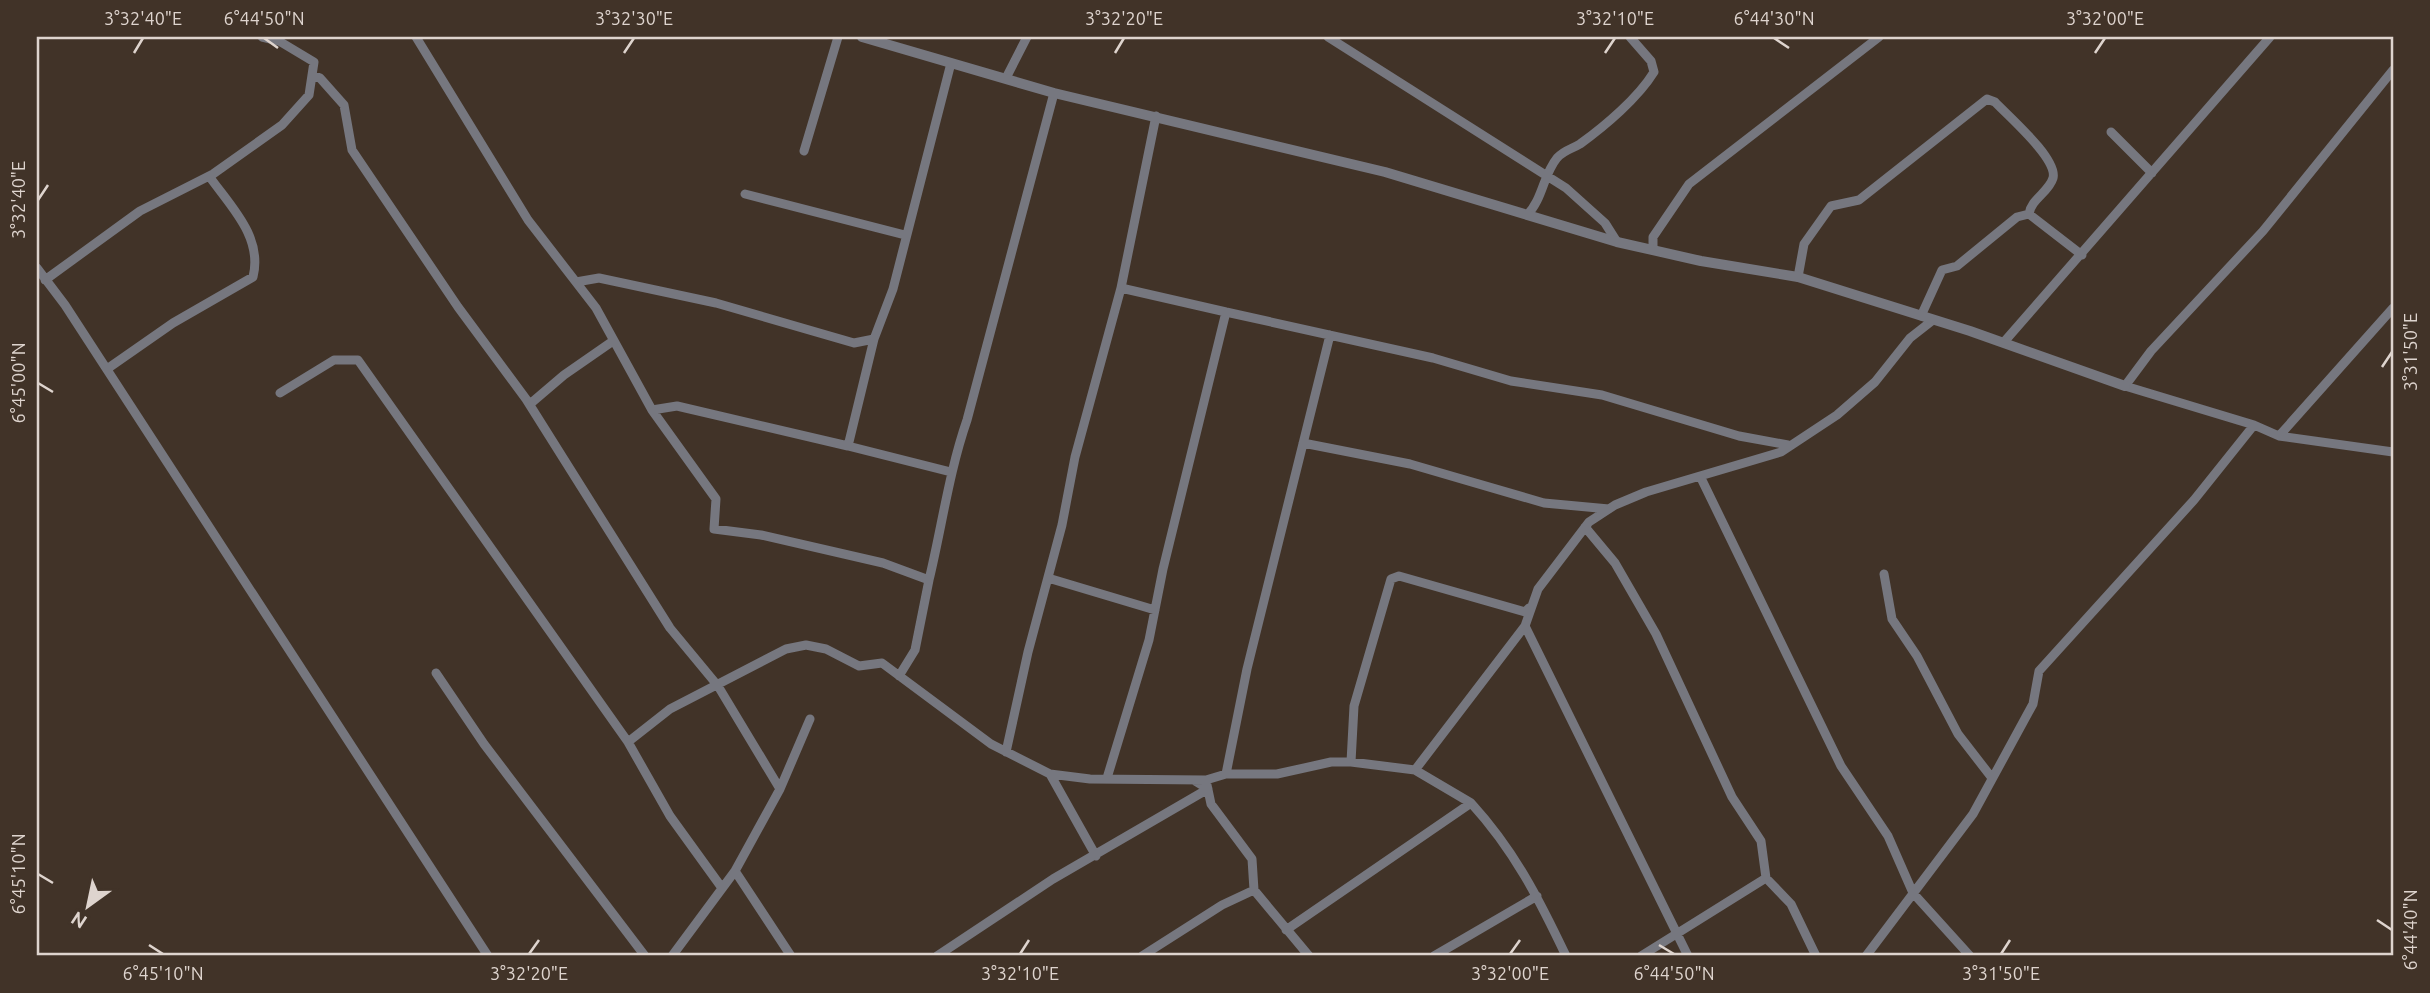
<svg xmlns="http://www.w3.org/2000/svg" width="2430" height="993" viewBox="0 0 2430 993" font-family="Ubuntu,sans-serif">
<rect width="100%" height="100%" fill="#413328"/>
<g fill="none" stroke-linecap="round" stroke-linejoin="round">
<!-- minor -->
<path stroke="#76777f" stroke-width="9" d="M416 37 528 220 596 308 652 410 716 499 714 529 761 535 883 563 929 580 915 650 899 676
M1328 37 1566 188 1605 223 1617 242
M2393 70 2263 231 2151 351 2125 386 2254 425 2279 436 2393 452
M312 75 320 78 344 105 352 150 458 307 526 399 670 628 718 686 780 789
M1006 78 1027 37
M2111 132 2152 173
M804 151 838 37
M745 194 905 235
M1527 215C1543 199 1543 175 1557 158 1564 150 1572 149 1580 144 1605 126 1638 98 1654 72L1651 61 1630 37
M1653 250V237L1689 184 1879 37
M37 268 65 305 488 956
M1798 277 1804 244 1831 206 1859 200 1987 99 1995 102C2008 116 2058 159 2053 178 2049 192 2031 199 2029 214L2082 255
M45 280 140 211 213 174 282 125 309 95 314 62 279 41 262 37
M576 282 599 278 716 303 854 343 874 339 893 289 951 63
M1226 312 1433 358 1511 381 1602 395 1739 436 1788 445
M1921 316 1942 270 1957 266 2017 217 2029 214
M2004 342 2270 37
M107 369 173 323 253 277C263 237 231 207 209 176
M280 393 334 360H358L628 742 670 816 722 888
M530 404 564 375 613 341
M652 410 677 406 848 446 874 339
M2279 436 2393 308
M1303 443 1410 464 1544 503 1609 509
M848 446 951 472
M1700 476 1841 766 1888 836 1913 893 1970 956
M1585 527 1615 563 1656 634 1732 797 1761 841 1766 878
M1884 574 1892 619 1917 656 1958 734 1992 778
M1048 578 1155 610
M929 580C942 526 949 472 967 420L1054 93
M1525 626 1688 956
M436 673 484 744 645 956
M628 742 670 709 786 649 806 645 826 649 859 666 882 663 991 744 1050 774 1090 779 1206 780 1226 774H1277L1331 762H1351L1415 770 1471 803 1286 930
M1006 752 1028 652 1062 525 1075 457 1121 288
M1351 762 1354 706 1391 579 1399 576 1525 612 1529 608
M1415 770 1525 626 1538 589 1589 522 1615 505 1646 492 1781 452 1837 415 1875 382 1910 338 1933 320
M1050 774 1096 856
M1226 774 1247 669 1330 335
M1107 778 1149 640 1163 569 1226 312 1121 288 1156 116
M1471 803C1514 850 1539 899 1566 956
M735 871 791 956
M1254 890 1309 956
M672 956 735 871 780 789 810 719
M937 956 1053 879 1208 789 1195 781
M1142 956 1222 905 1254 890 1252 859 1211 804 1207 785
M1434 956 1537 896
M1641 956 1766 878 1791 904 1816 956
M1866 956 1973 814 2033 704 2039 671 2194 500 2254 425"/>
<!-- tertiary -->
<path stroke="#76777f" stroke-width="10" d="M862 37 1054 93 1385 172 1617 242 1701 261 1798 277 1970 331 2125 386"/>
</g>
<!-- ticks -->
<path fill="none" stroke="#ded4ce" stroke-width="2.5" d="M264 38 278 48M1774 38 1789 48M134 53 143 38M624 53 634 38M1115 53 1124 38M1605 53 1615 38M2095 53 2105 38M38 200 48 185M2382 367 2392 352M38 383 53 392M38 874 53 883M2377 920 2392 930M149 945 163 954M1659 945 1674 954M529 954 539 940M1020 954 1029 940M1510 954 1520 940M2001 954 2010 940"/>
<!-- border -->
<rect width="2430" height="993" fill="none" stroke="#413328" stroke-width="77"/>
<!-- north arrow -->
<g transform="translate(88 906) rotate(213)" stroke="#413328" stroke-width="5" paint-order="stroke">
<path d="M0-5L12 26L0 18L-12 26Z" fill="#ded4ce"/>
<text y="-10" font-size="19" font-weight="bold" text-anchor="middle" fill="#ded4ce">N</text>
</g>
<rect x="38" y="38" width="2354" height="916" fill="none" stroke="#ded4ce" stroke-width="2.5"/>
<g font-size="18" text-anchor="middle" fill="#ded4ce">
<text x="143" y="25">3°32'40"E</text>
<text x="264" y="25">6°44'50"N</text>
<text x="634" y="25">3°32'30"E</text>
<text x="1124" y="25">3°32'20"E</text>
<text x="1615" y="25">3°32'10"E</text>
<text x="1774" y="25">6°44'30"N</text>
<text x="2105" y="25">3°32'00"E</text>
<text transform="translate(19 200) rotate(-90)" y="6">3°32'40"E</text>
<text transform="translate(2411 352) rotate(-90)" y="6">3°31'50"E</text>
<text transform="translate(19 383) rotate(-90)" y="6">6°45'00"N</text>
<text transform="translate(19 874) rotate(-90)" y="6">6°45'10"N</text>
<text transform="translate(2411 930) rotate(-90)" y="6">6°44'40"N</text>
<text x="163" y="980">6°45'10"N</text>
<text x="529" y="980">3°32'20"E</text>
<text x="1020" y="980">3°32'10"E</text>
<text x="1510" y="980">3°32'00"E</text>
<text x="1674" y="980">6°44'50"N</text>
<text x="2001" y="980">3°31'50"E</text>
</g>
</svg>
